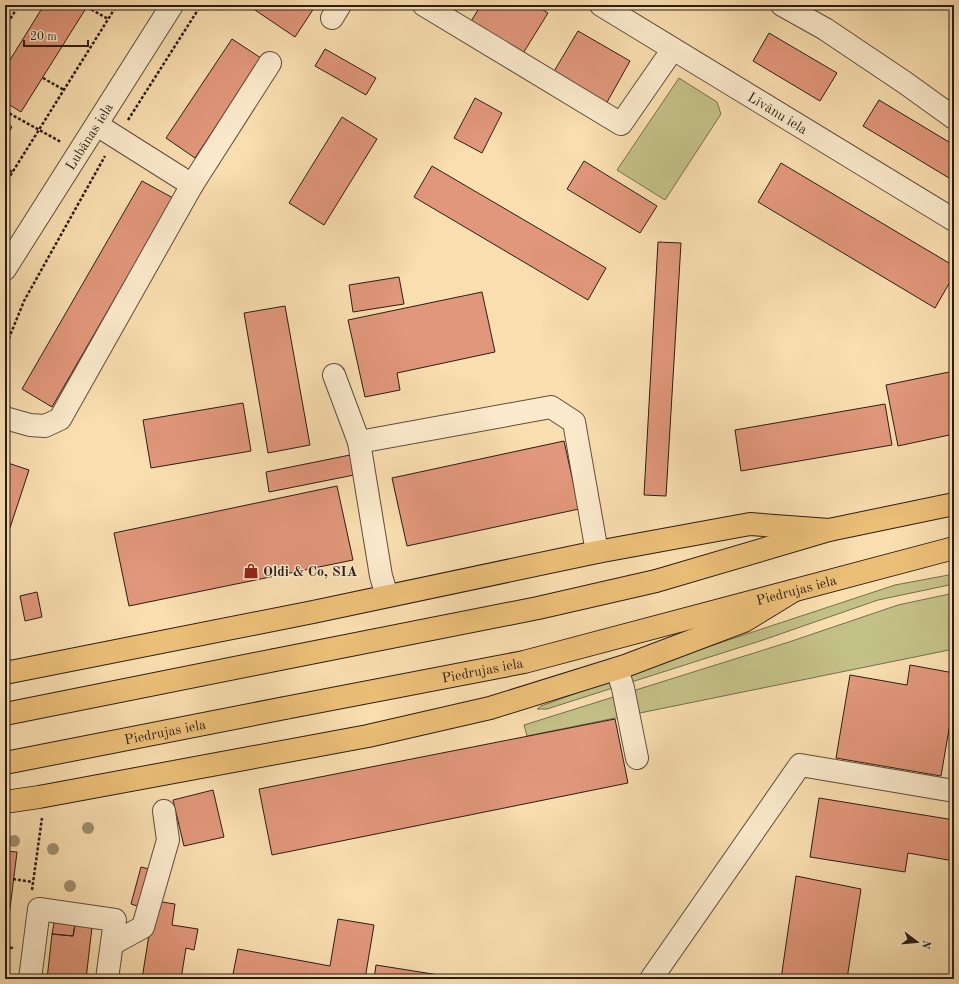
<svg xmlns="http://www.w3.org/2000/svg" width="959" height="984" viewBox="0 0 959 984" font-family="'Old Standard TT',serif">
<rect width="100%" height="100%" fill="#f9deb0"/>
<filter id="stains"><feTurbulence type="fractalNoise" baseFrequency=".005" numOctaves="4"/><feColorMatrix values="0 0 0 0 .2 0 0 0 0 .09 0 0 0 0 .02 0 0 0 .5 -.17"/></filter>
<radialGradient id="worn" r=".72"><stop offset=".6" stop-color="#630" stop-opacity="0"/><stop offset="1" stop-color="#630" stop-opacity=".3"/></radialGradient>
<!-- green -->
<path fill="#c3c087" stroke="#766e4e" d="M679 78 717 102 721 114 665 200 617 170Z
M954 574V584L878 600 763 640 547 709H537L541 706 671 659 895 585Z
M954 593V649L527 736 524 725 789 642 898 605Z"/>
<!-- building -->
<path fill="#e1977b" stroke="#2a1d16" d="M44 5H88L21 112 5 102V68Z
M254 5H316L295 37 252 8Z
M481 5H535L548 13 522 55 470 23Z
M578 31 630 61 606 104 553 73Z
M769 33 837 73 820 101 753 61Z
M232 39 261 58 195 158 166 138Z
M325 49 376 78 366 95 315 66Z
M475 98 502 113 482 153 454 138Z
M879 100 954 145V181L863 126Z
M342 117 377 139 324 225 289 203Z
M5 122 12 127 5 138Z
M584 161 657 206 640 233 567 189Z
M781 163 954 266V275L935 308 758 202Z
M432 166 606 268 588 300 414 197Z
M142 181 173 198 52 407 22 389Z
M658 242 681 243 666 496 644 495Z
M399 277 404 304 353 312 349 285Z
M482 292 495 352 397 373 400 390 365 397 348 320Z
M285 306 310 445 268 453 244 313Z
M954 371V434L898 446 886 385Z
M243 403 251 451 151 468 143 420Z
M885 404 892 445 741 471 735 430Z
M564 441 579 509 407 546 392 478Z
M350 455 354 475 269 492 266 472Z
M5 462 29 470 5 543Z
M337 486 353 560 129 606 114 533Z
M37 592 42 617 25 621 20 596Z
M910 665 954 673V700L941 776 836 758 850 675 907 685Z
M615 719 628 783 272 855 259 789Z
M213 790 224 837 184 846 173 800Z
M819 798 954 820V861L908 853 905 872 810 857Z
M5 851 17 852 5 949Z
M141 867 153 870 143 908 131 904Z
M796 876 861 889 847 979H781Z
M155 901 175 904 172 925 198 929 194 950 186 948 181 979H142L151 922Z
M338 919 374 925 365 979H232L238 949 330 966Z
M54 923 75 925 73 936 52 934Z
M75 925 92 927 86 979H47L52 934 73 936Z
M376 965 464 979H374Z"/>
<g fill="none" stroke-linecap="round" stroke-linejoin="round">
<!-- minor casing -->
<g stroke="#5e4d3c" stroke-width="24">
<g id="minor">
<path d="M424 5 621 124 673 49"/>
<path id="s1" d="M601 5 954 220"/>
<path d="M782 5 825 29 904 82 954 118"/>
<path d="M332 18 340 5"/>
<path d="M97 125 192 185"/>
<path id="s2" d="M5 269 172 5"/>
<path d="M334 375 359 442 381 576 387 596"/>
<path d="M5 418 30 425 45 426 60 419 192 185 270 63"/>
<path d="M359 442 551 407 574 422 597 552"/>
<path d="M617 669 623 688 637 758"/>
<path d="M112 944 143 927 168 840 164 811"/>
<path d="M30 979 39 909 115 920 107 979"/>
<path d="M651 979 800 765 954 791"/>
</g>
</g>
<!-- major casing -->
<g stroke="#2a1d16" stroke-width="24">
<g id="major">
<path d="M275 660 538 608 656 581 829 530 954 504"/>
<path d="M5 673 313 612 597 552 750 524 829 530"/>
<path id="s3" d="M285 708 524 662 954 548"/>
<path d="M5 802 39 797 368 736 490 708 625 666 744 621 793 591"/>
</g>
</g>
<!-- path -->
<path stroke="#2a1d16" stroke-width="2.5" stroke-dasharray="3 2" stroke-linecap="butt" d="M87 7 108 19
M5 27 19 5
M43 78 64 90
M5 111 61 142
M128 120 201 5
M5 168 12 172
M5 184 117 5
M5 348 24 301 105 156
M13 879 33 882
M32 890 42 818
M5 947 13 948"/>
<!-- minor -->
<use href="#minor" stroke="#fbeacc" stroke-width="22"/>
<!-- major -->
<use href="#major" stroke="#ecbf78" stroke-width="22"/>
<!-- major-bridge casing -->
<g stroke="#2a1d16" stroke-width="24" stroke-linecap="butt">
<g id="major-bridge">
<path d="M5 714 275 660"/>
<path id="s4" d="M5 763 285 708"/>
</g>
</g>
<!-- major-bridge -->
<use href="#major-bridge" stroke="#ecbf78" stroke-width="22"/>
</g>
<!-- trees -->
<g fill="#a08f6e">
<circle cx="88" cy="828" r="6"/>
<circle cx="14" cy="841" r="6"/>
<circle cx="53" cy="849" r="6"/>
<circle cx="70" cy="886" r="6"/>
</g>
<!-- icons -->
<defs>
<g id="shop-bare" transform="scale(1.2)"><path d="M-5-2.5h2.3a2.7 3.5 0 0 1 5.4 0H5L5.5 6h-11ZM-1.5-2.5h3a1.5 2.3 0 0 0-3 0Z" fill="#8f2418" stroke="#fbeacc" stroke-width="2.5" paint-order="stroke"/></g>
</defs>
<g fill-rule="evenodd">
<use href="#shop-bare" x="251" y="571"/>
</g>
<g text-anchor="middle" stroke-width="3" stroke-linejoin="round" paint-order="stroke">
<!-- street labels -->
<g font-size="14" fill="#2a1d16" stroke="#fbeacc">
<text dy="5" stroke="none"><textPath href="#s1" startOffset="207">Līvānu iela</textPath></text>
<text dy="5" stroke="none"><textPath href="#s2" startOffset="157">Lubānas iela</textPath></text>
<text dy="5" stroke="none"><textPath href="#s3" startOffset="525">Piedrujas iela</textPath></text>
<text dy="5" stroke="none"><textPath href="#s3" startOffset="201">Piedrujas iela</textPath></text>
<text dy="5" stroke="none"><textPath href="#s4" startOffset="163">Piedrujas iela</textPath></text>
</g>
<!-- poi labels -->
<g font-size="14" font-weight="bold" fill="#2a1d16" stroke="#fbeacc" text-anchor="start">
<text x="263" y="576">Oldi &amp; Co, SIA</text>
</g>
</g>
<!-- margin -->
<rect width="959" height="984" fill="none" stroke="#f9deb0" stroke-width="20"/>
<rect x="6" y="6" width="947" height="972" fill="none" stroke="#2a1d16" stroke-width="2"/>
<rect x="10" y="10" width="939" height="964" fill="none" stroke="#2a1d16"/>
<!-- north arrow -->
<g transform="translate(917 942) rotate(106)" stroke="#fbeacc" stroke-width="3" paint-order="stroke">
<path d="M0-3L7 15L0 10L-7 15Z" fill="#2a1d16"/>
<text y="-6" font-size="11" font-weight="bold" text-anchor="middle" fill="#2a1d16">N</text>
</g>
<!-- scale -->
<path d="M24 40v6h64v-6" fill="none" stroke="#2a1d16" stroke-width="2"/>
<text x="30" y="40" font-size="12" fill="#2a1d16" stroke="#fbeacc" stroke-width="3" paint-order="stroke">20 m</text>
<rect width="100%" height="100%" filter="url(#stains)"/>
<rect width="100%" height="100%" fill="url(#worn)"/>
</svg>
